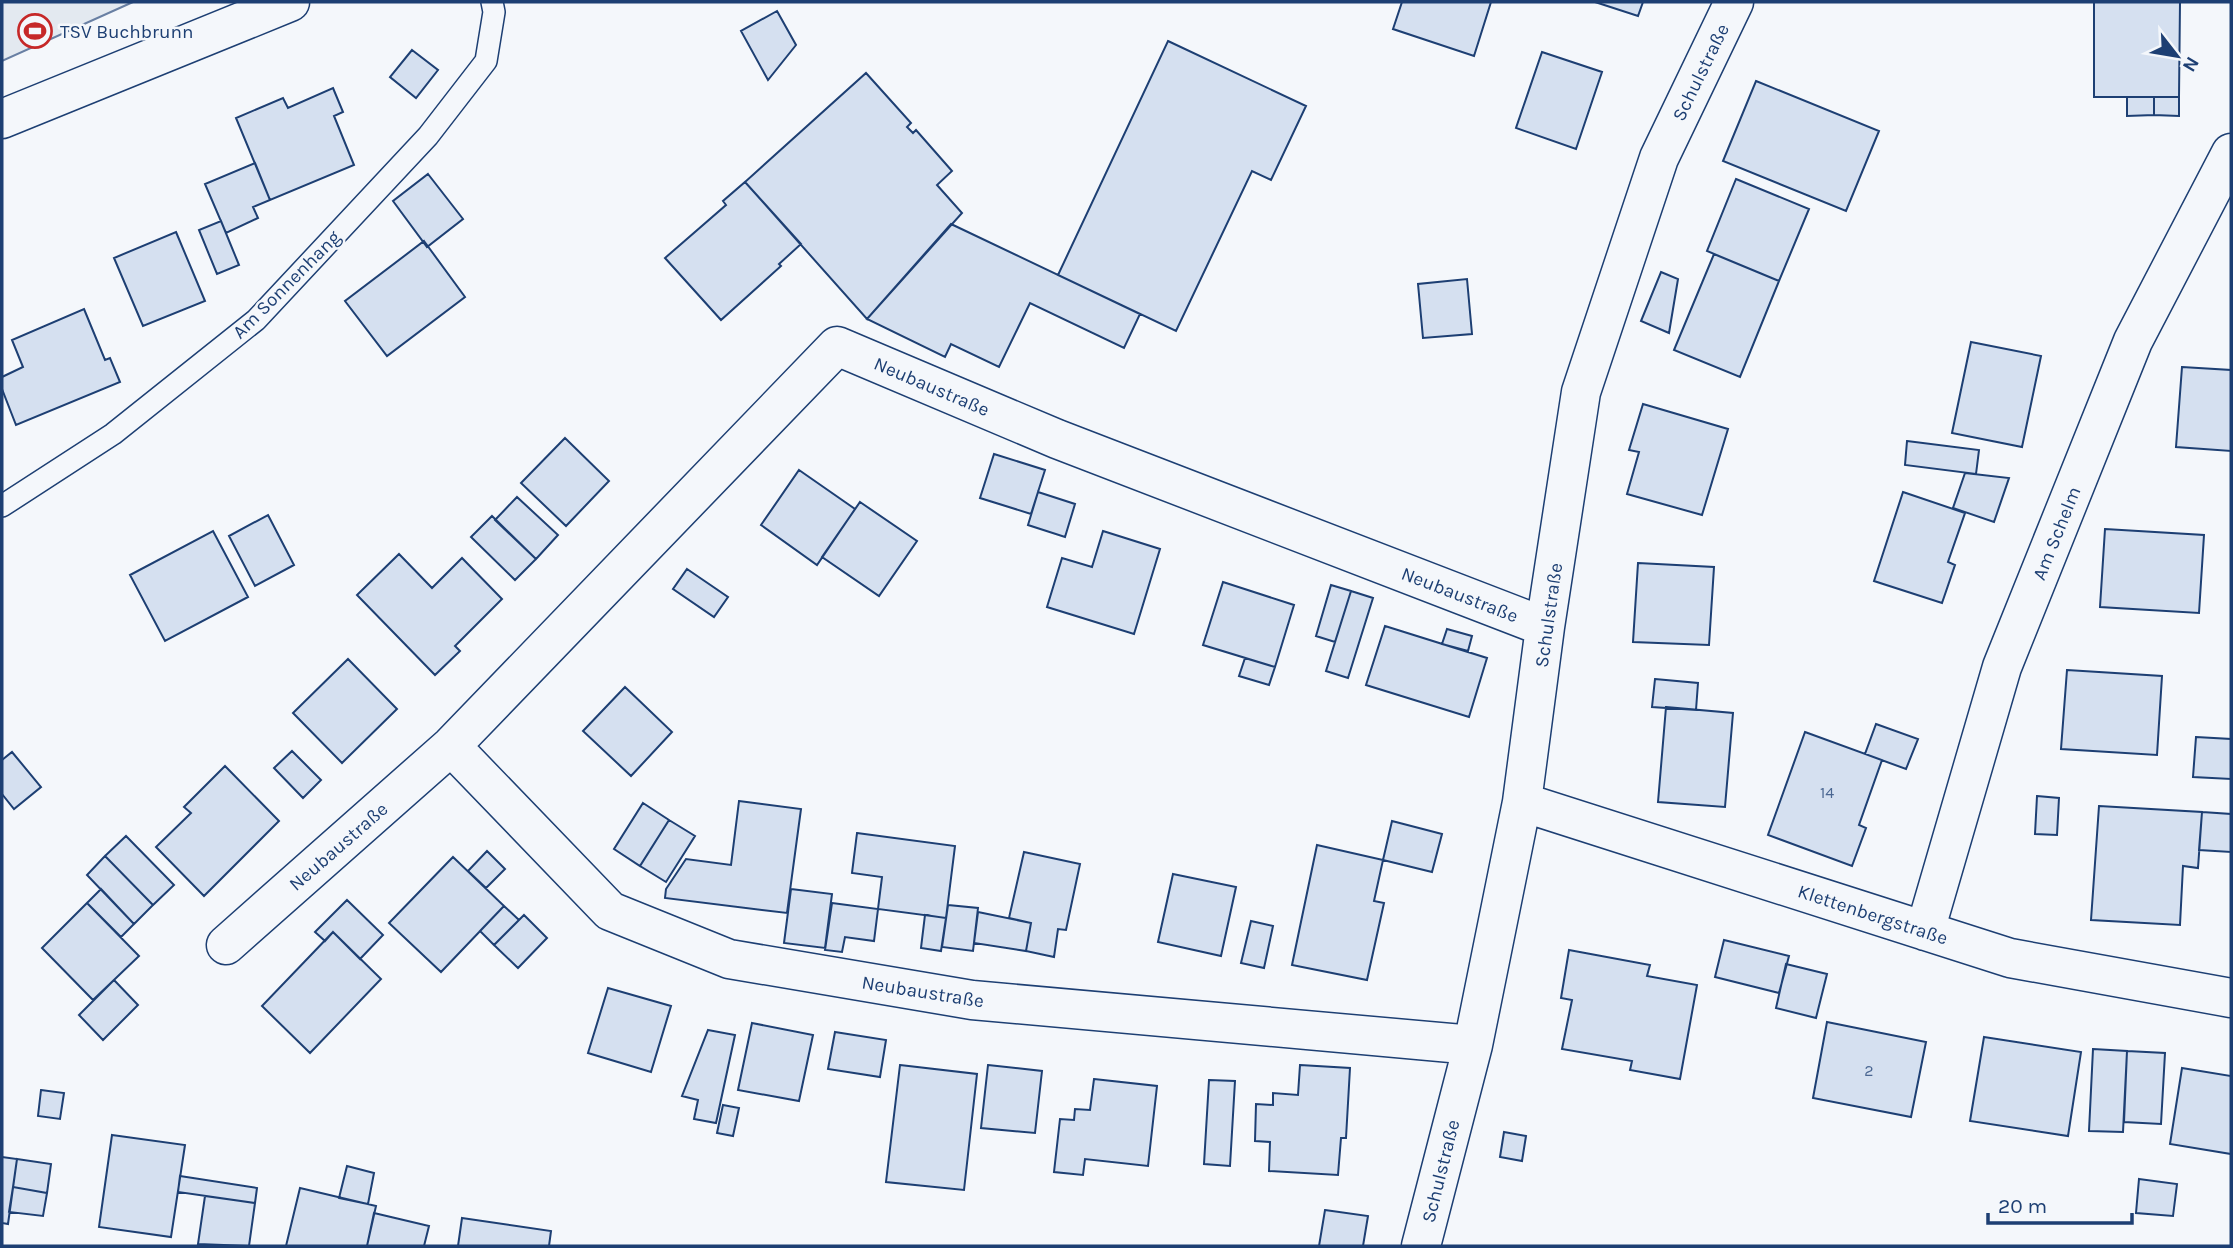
<svg xmlns="http://www.w3.org/2000/svg" width="2233" height="1248" viewBox="0 0 2233 1248" font-family="Karla,sans-serif">
<rect width="100%" height="100%" fill="#f4f7fb"/>
<!-- green -->
<path fill="#e3e9f0" stroke="#687fa3" stroke-width="2" d="M2 2H133L2 61Z"/>
<!-- building -->
<path fill="#d5e0f0" stroke="#1d3f73" stroke-width="2" d="M1402 2H1491L1474 56 1393 29Z
M1595 2H1643L1638 16Z
M2094 2H2180L2179 97H2094Z
M777 11 796 45 768 80 741 31Z
M1168 41 1306 106 1271 180 1252 171 1176 331 1058 275Z
M412 50 438 70 416 98 390 77Z
M1542 52 1602 72 1576 149 1516 128Z
M866 73 911 123 907 127 913 133 916 130 952 171 937 185 962 213 867 319 745 182Z
M1756 81 1879 131 1846 211 1723 161Z
M333 88 343 112 334 116 354 165 270 200 236 118 283 98 288 108Z
M2127 97H2154V115L2127 116Z
M2154 97H2179V116L2154 115Z
M255 163 270 200 253 207 258 218 226 233 205 184Z
M428 174 463 219 427 247 393 201Z
M1736 179 1809 209 1779 281 1707 251Z
M745 182 801 244 779 264 781 266 721 320 665 258 726 205 723 201Z
M221 221 239 265 217 274 199 230Z
M951 224 1140 314 1124 348 1030 303 999 367 951 344 945 357 867 319Z
M176 232 205 301 143 326 114 258Z
M424 241 465 297 387 356 345 301Z
M1714 254 1779 281 1740 377 1674 350Z
M1661 272 1678 279 1669 333 1641 321Z
M1467 279 1472 334 1423 338 1418 284Z
M84 309 105 360 110 358 120 382 16 425 2 389V377L23 367 12 340Z
M1971 342 2041 356 2022 447 1952 433Z
M2182 367 2231 370V451L2176 447Z
M1643 404 1728 429 1702 515 1627 494 1639 452 1629 450Z
M565 438 609 481 566 526 521 483Z
M1907 441 1979 450 1976 474 1905 465Z
M994 454 1045 470 1031 514 980 498Z
M799 470 855 509 817 565 761 525Z
M1965 473 2009 478 1994 522 1953 508Z
M1038 492 1075 504 1065 537 1028 525Z
M1903 492 1965 513 1948 562 1955 565 1942 603 1874 581Z
M517 497 558 535 536 559 495 520Z
M860 502 917 541 879 596 822 557Z
M268 515 294 565 255 586 229 536Z
M492 516 536 559 515 580 471 537Z
M2105 529 2204 535 2199 613 2100 607Z
M213 531 248 597 165 641 130 575Z
M1103 531 1160 549 1134 634 1047 607 1062 558 1092 567Z
M399 554 432 588 462 558 502 599 455 646 460 651 435 675 357 595Z
M1638 563 1714 567 1709 645 1633 642Z
M687 569 728 597 714 617 673 589Z
M1223 582 1294 605 1275 667 1203 645Z
M1331 585 1351 591 1335 642 1316 636Z
M1351 591 1373 598 1348 678 1326 671Z
M1385 626 1487 658 1469 717 1366 685Z
M1447 629 1472 636 1468 651 1442 644Z
M1245 658 1275 667 1269 685 1239 676Z
M348 659 397 709 342 763 293 713Z
M2067 670 2162 676 2157 755 2061 749Z
M1655 679 1698 683 1696 710 1652 707Z
M625 687 672 732 631 776 583 731Z
M1666 707 1733 713 1725 807 1658 802Z
M1876 724 1918 739 1906 769 1865 754Z
M1805 732 1882 760 1859 825 1866 828 1852 866 1768 835Z
M2196 737 2231 739V779L2193 777Z
M292 751 321 780 303 798 274 768Z
M12 752 41 787 14 809 2 794V760Z
M225 766 279 821 204 896 156 847 191 813 184 807Z
M2037 796 2059 798 2057 835 2035 834Z
M739 801 801 809 787 913 665 898 666 889 686 859 731 865Z
M643 803 669 820 640 866 614 849Z
M2099 806 2202 812 2198 868 2183 866 2180 925 2091 920Z
M2202 812 2231 814V852L2199 850Z
M669 820 695 836 666 882 640 866Z
M1392 821 1442 834 1432 872 1383 860Z
M857 833 955 846 946 918 878 909 882 877 852 873Z
M126 836 174 885 153 905 105 856Z
M1317 845 1383 860 1374 901 1384 903 1367 980 1292 965Z
M487 851 505 869 486 888 468 871Z
M1024 852 1080 864 1066 930 1058 929 1054 957 1026 951 1031 923 1009 918Z
M105 856 153 905 134 924 87 875Z
M453 857 504 906 441 972 389 923Z
M1173 874 1236 887 1221 956 1158 942Z
M101 889 134 924 121 937 87 903Z
M791 889 832 894 825 948 784 943Z
M347 900 383 935 360 959 333 932 325 941 315 932Z
M87 903 139 956 93 1000 42 948Z
M832 903 878 909 874 941 845 937 842 952 825 950Z
M948 905 978 908 973 951 942 947Z
M504 906 519 920 494 945 480 931Z
M978 912 1031 923 1026 951 974 943Z
M524 915 547 938 518 968 494 945Z
M925 915 946 918 941 951 921 948Z
M1251 921 1273 926 1264 968 1241 963Z
M333 932 381 979 310 1053 262 1006Z
M1724 940 1789 956 1779 993 1715 977Z
M1569 950 1650 965 1647 976 1697 985 1680 1079 1630 1070 1632 1061 1562 1049 1572 1000 1561 998Z
M1786 964 1827 974 1816 1018 1776 1008Z
M114 980 138 1005 103 1040 79 1015Z
M608 988 671 1006 651 1072 588 1053Z
M1827 1022 1926 1042 1911 1117 1813 1098Z
M752 1023 813 1035 799 1101 738 1090Z
M708 1030 735 1035 716 1123 694 1119 698 1100 682 1096Z
M835 1032 886 1040 880 1077 828 1069Z
M1984 1037 2081 1052 2068 1136 1970 1121Z
M2093 1049 2127 1051 2123 1132 2089 1131Z
M2127 1051 2165 1053 2161 1124 2124 1122Z
M900 1065 977 1074 964 1190 886 1182Z
M988 1065 1042 1071 1035 1133 981 1128Z
M1300 1065 1350 1068 1346 1138H1341L1338 1175 1269 1171 1270 1142 1255 1141 1256 1104 1273 1105V1093L1298 1095Z
M2182 1068 2231 1076V1154L2170 1144Z
M1094 1079 1157 1086 1148 1166 1085 1159 1083 1175 1054 1172 1060 1119 1074 1120 1075 1109 1090 1110Z
M1209 1080 1235 1081 1230 1166 1204 1164Z
M41 1090 64 1093 60 1119 38 1116Z
M723 1105 739 1108 733 1136 717 1133Z
M1504 1132 1526 1136 1522 1161 1500 1157Z
M112 1135 185 1145 171 1237 99 1227Z
M2 1157 17 1159 8 1224 2 1223Z
M17 1159 51 1164 47 1193 13 1187Z
M347 1166 374 1173 368 1204 339 1198Z
M180 1176 257 1188 255 1203 178 1192Z
M2139 1179 2177 1184 2173 1216 2136 1213Z
M13 1187 47 1193 43 1216 9 1212Z
M300 1188 376 1206 367 1246H286Z
M205 1196 255 1203 249 1246 198 1244Z
M1325 1210 1368 1216 1363 1246H1319Z
M374 1213 429 1226 424 1246H367Z
M462 1218 551 1231 549 1246H458Z"/>
<g fill="none" stroke-linecap="round" stroke-linejoin="round">
<!-- service casing -->
<g stroke="#1d3f73" stroke-width="24">
<path id="service" d="M2 506 113 434 256 320 428 136 486 61 494 12 492 2"/>
</g>
<!-- minor casing -->
<g stroke="#1d3f73" stroke-width="41">
<path id="minor" d="M451 746 610 911 729 959 972 1000 1473 1045
M1522 802 2010 958 2231 998
M1925 931 2002 667 2133 341 2231 153
M226 945 451 746 837 346 1057 439 1545 627
M1421 1246 1473 1045 1522 802 1545 627 1581 392 1659 158 1734 2"/>
</g>
<!-- tertiary casing -->
<g stroke="#1d3f73" stroke-width="41">
<path id="tertiary" d="M2 119 290 2"/>
</g>
<!-- service -->
<use href="#service" stroke="#f4f7fb" stroke-width="21"/>
<!-- minor -->
<use href="#minor" stroke="#f4f7fb" stroke-width="38"/>
<!-- tertiary -->
<use href="#tertiary" stroke="#f4f7fb" stroke-width="38"/>
</g>
<!-- icons -->
<defs>
<g id="stadium-ring" transform="scale(1.75)"><circle r="9.5" fill="#f4f7fb" stroke="#c62828" stroke-width="1.5"/><path d="M0-5a6.5 5 0 1 0 0 10a6.5 5 0 1 0 0-10ZM-3.5-1.8h7v3.6h-7Z" fill="#c62828"/></g>
</defs>
<g fill-rule="evenodd">
<use href="#stadium-ring" x="35" y="31"/>
</g>
<g text-anchor="middle" stroke-width="5" stroke-linejoin="round" paint-order="stroke">
<!-- number labels -->
<g font-size="16" fill="#4b6792">
<text x="1827" y="798">14</text>
<text x="1869" y="1076">2</text>
</g>
<!-- poi labels -->
<g font-size="19" fill="#1d3f73" stroke="#f4f7fb" text-anchor="start">
<text x="60" y="38">TSV Buchbrunn</text>
</g>
<!-- street labels -->
<g font-size="19" fill="#1d3f73" stroke="#f4f7fb">
<text transform="translate(1700 72) rotate(-64)" y="7">Schulstraße</text>
<text transform="translate(286 284) rotate(-45)" y="7">Am Sonnenhang</text>
<text transform="translate(932 386) rotate(23)" y="7">Neubaustraße</text>
<text transform="translate(2056 533) rotate(-68)" y="7">Am Schelm</text>
<text transform="translate(1460 594) rotate(21)" y="7">Neubaustraße</text>
<text transform="translate(1548 615) rotate(-82)" y="7">Schulstraße</text>
<text transform="translate(338 846) rotate(-41)" y="7">Neubaustraße</text>
<text transform="translate(1873 914) rotate(18)" y="7">Klettenbergstraße</text>
<text transform="translate(923 991) rotate(9)" y="7">Neubaustraße</text>
<text transform="translate(1440 1171) rotate(-76)" y="7">Schulstraße</text>
</g>
</g>
<!-- border -->
<rect width="2233" height="1248" fill="none" stroke="#1d3f73" stroke-width="7"/>
<!-- north arrow -->
<g transform="translate(2177 56) rotate(121)" stroke="#f4f7fb" stroke-width="5" paint-order="stroke">
<path d="M0-5L12 26L0 18L-12 26Z" fill="#1d3f73"/>
<text y="-10" font-size="19" font-weight="bold" text-anchor="middle" fill="#1d3f73">N</text>
</g>
<!-- scale -->
<path d="M1988 1213v10h144v-10" fill="none" stroke="#1d3f73" stroke-width="3.5"/>
<text x="1998" y="1213" font-size="21" fill="#1d3f73" stroke="#f4f7fb" stroke-width="5" paint-order="stroke">20 m</text>
</svg>
